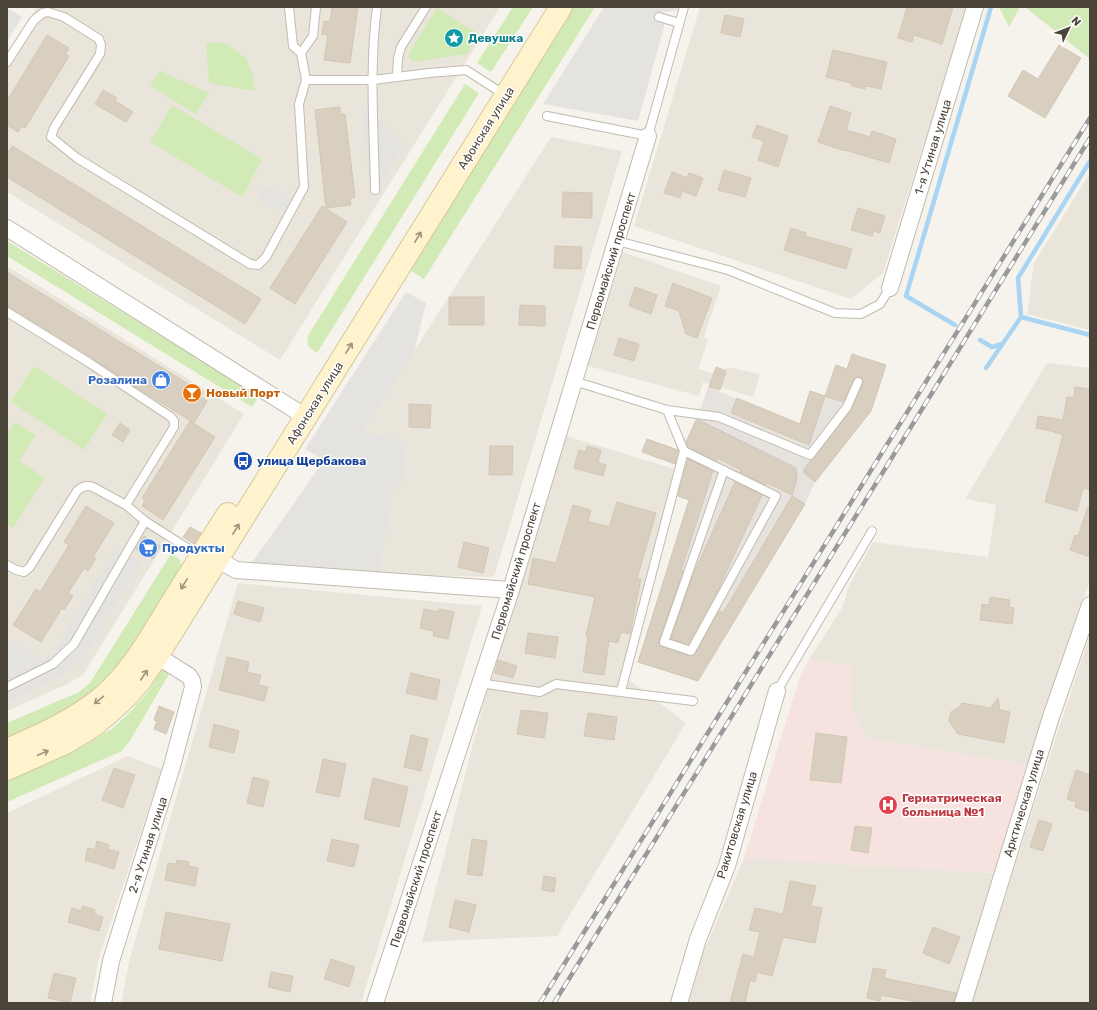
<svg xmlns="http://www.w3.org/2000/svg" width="1097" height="1010" viewBox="0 0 1097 1010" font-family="Rubik,sans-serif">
<rect width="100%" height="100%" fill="#f6f3ec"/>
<!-- residential -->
<path fill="#eae5da" d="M37 7H500L280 360 7 192V56Z
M700 7H967L883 273 851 299 634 226Z
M551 137 622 151 494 577 380 574 394 486 363 431Z
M1090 173V330L1027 314 1034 263Z
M623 252 721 286 704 337 708 340 698 369 719 375 727 367 760 374 753 397 703 382 699 396 588 366Z
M7 266 244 414 83 675 65 685 7 711Z
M1047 363 1090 368V580L1028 765 867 738 852 712 851 665 808 661 842 608 849 586 873 542 988 557 996 505 965 499Z
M566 436 678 470 621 674 686 723 557 936 422 942 482 709Z
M238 583 482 606 361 1003H121L130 958Z
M1090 635V997L1089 1003H971L1058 731Z
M128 756 162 769 99 957 90 1003H7V813Z
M744 858 995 873 954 1003H688L700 960Z"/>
<!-- industrial -->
<path fill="#e6e2dd" d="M852 354 886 365 871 411 815 482 805 504 698 681 638 662 689 500 676 495 686 462V443L697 419 708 387 799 424 810 391 825 396 836 365 847 369Z"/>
<!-- medical -->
<path fill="#f6e3e0" d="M808 661 851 665 852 712 867 738 1028 765 995 873 744 858 800 676Z"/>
<!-- green -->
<path fill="#d2eab5" d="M513 7H533L491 72 477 63Z
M572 7H595L424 279 408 269Z
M999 7H1020L1009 27Z
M1025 7H1090V59Z
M437 8 479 34 467 54 413 62C409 59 408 56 410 51Z
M206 43H225L246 58 253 76 255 91 209 83Z
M160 71 209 93 196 114 150 86Z
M465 84 479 93 317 353C309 347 305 345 309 334Z
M172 105 262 159 242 197 150 142Z
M7 241 259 396 252 407 7 256Z
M34 366 107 414 84 450 11 402Z
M15 422 36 435 19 461 45 478 13 528 7 524V434Z
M171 554 180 560 182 567 127 656 110 677 83 702 7 742V723L79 692 90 683Z
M167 669 171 671 129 742 122 751 7 802V781L73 752 112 729 133 709 150 689 161 670Z"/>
<!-- parking -->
<path fill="#e5e3e0" d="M604 7H678V10L659 13 658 21 665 23 638 121 543 104Z
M7 8 22 17 7 41Z
M362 104 404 144 371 201Z
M266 185 292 199 284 215 257 200Z
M406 292 426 303 414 352 363 431 407 442 401 486 394 487 380 574 251 563 269 539 324 460 305 449Z
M116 548 141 563 82 660 71 670 7 703V644L9 640 41 659 53 652Z"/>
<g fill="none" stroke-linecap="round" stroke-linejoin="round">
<!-- stream -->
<path stroke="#a9d4f2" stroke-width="4.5" d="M1021 317 1090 335
M955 325 906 296 991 7
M980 340 992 347 1002 344
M986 368 1021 317 1018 278 1090 161"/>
</g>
<!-- building -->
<path fill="#d8cfc1" stroke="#d3c7b4" d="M332 7H358L350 63 324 60 328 35 322 34 323 27 324 21 330 22Z
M907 7H953L942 44 914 35 912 42 898 38Z
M725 15 744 19 740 37 721 33Z
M47 35 69 48 65 54 69 56 25 128 22 126 18 132 7 125V101Z
M1059 45 1081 58 1045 118 1008 96 1023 70 1038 79Z
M833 50 887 62 881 89 865 86V89L852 86 851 83 826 77Z
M103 90 117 98 115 101 133 112 126 122 95 104Z
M830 106 851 113 846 130 870 137 872 131 896 139 889 163 845 150V151L818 142Z
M340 107V114H345L355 197 350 198 351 205 326 208 315 110Z
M757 125 788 136 778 167 758 160 764 141 752 137Z
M12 146 261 299 245 324 7 177V154Z
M724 170 751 178 745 197 718 190Z
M672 172 687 178 689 173 703 178 696 196 682 191 680 198 664 193Z
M563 192 592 193V218L562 217Z
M322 206 347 222 295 304 270 288Z
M858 208 885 216 880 233 874 231 872 236 851 230Z
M791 228 806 233 805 236 852 249 846 269 784 250Z
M555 246 582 247 581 269 554 268Z
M7 272 203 393 200 397 207 401 194 423 131 384 91 357 10 307H7Z
M673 283 712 298 697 338 686 334 679 311 665 306Z
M635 287 657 295 651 314 629 306Z
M449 297H484V325H449Z
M520 305 545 306V326L519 325Z
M619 338 639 344 634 361 614 355Z
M852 354 886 365 871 411 815 482 804 473V469L811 460 814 458 851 410 863 384V381L861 377H858L854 378 843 402 825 396 836 365 847 369Z
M716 367 726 371 720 390 709 387Z
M1075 387 1090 389V490L1083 488 1077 511 1045 502 1063 435 1051 431 1036 428 1038 416 1063 420 1067 397 1074 398Z
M810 391 825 396 809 445 731 413 737 398 800 424Z
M409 404 431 405 430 428 409 427Z
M696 420H699L796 468 797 480 792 495 767 483 766 485 740 472 741 470 717 458 716 461 688 447 686 442Z
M190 421 215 437 163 520 142 506 145 501 142 498Z
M120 423 130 430 123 442 112 435Z
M647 439 678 450V451L675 464 642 452Z
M490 446H513L512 475H489Z
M587 446 601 450 598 463 606 465 603 476 574 468 579 450 586 452Z
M688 459 713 471 681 571H683L659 640V643L662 647 689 656 694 655 719 611 723 613 792 496 805 504 698 681 638 662 689 500 678 496Z
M735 482 762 495 718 590 688 644 671 639 693 575Z
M617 502 656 513 637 579H641L630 634 621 632 618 643 609 641 604 675 583 672 588 636H586L595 597 528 584 533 558 556 563 573 505 591 510 588 521 609 527Z
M86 506 114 523 93 557 96 558 88 571 84 568 68 593 73 596 64 610 62 608 41 642 13 625 36 589 40 592 69 545 64 542Z
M1088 507H1090V557L1070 550 1075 535 1078 536Z
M190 527 201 533 194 544 183 537Z
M144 536 160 546 153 559 136 549Z
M464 542 489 548 483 573 458 567Z
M990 597 1010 600 1009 607 1014 608 1012 624 980 620 982 604 989 605Z
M238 601 264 608 260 622 234 614Z
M424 609 438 612 439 609 454 612 448 639 433 636 434 631 420 628Z
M528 633 558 637 555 658 525 653Z
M227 657 249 662 247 672 261 675 258 685 268 687 264 701 219 690Z
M498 660 517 666 513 678 495 673Z
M411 673 440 680 436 700 406 693Z
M998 698 1000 710 1010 712 1004 743 958 734 949 721 951 712 961 706 962 703 990 708Z
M159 706 174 712 166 734 154 729 157 721 154 720Z
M521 710 548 713 544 738 517 734Z
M588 713 617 717 614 740 584 736Z
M214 724 239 731 234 753 209 747Z
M816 733 847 737 841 783 810 780Z
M411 735 428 739 421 771 404 767Z
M323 759 346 764 339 797 316 792Z
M114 768 135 775 123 808 102 800Z
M1076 770 1090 775V812L1075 807 1076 802 1067 799Z
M253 777 269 781 263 807 247 803Z
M373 778 408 787 399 827 364 819Z
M1039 820 1052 824 1043 851 1030 847Z
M855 826 872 828 868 853 851 850Z
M332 839 359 845 354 867 327 861Z
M472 839 487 841 482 876 467 874Z
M97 841 109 845 108 849 119 852 114 869 85 860 88 848 95 850Z
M177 860 189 862 188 866 198 868 195 886 165 880 168 863 176 864Z
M544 876 556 878 554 892 542 890Z
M790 881 816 886 811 906 822 908 815 943 783 937 772 976 757 972 755 982 750 980 745 1003H730L743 954 754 957 760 932 749 930 755 908 783 914Z
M455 900 476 905 469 932 449 927Z
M83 906 95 910 94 914 103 917 99 931 68 922 72 908 81 911Z
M166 912 230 924 222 961 159 949Z
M933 927 960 937 949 964 923 953Z
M331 959 355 967 349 987 324 979Z
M873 968 886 970 884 978 956 993 954 1003H922L881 995 880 1001 867 998Z
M271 972 293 976 290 992 268 987Z
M54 973 76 978 70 1003 48 998Z"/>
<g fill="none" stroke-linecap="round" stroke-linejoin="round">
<!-- lane casing -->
<g stroke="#c2bbae" stroke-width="10">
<path id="lane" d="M659 17 679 23
M301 53 313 36 316 7
M7 62 34 20 43 13 48 12 64 17 99 39 101 45 100 54 54 128 51 137 77 158 250 264 258 265 266 257 304 187 299 104 306 80 301 53 293 46 289 7
M397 77 398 58 401 47 426 7
M306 80H373L429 73 466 70 505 95
M547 116 648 136 684 7
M375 190C374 129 369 67 377 7
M617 241 728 270 835 313 861 314 880 304 890 288
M7 312 88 362 171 417 174 421V427L126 505 145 521 200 556
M574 381 667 410 719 417 810 455 847 407 858 382
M667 410 684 451 776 496 691 651 664 642 724 470
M7 565 16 570 24 572 30 567 77 491C83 486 86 485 93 487L126 505
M480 683 540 692 556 684 693 701
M7 687 53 664 74 644 145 521
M621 691 684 451
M777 691 872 531"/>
</g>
<!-- street casing -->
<g stroke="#c2bbae" stroke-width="18">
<path id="street" d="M7 228 306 417
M890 288 975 7
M217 559 236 570 511 590
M103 1003 111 961 172 766 193 687 192 681 189 676 157 656
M375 1003 511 590 648 136
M679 1003 698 939 727 866 777 691
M963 1003 1051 717 1090 605"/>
</g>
<!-- secondary casing -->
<g stroke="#d6c79b" stroke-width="24">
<path id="secondary" d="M7 750C41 735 71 722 100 699 129 676 149 640 168 609 188 577 208 545 228 514
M7 769 65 743 93 726 112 710 127 696 140 681 157 656 561 7"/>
</g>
<!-- lane -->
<use href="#lane" stroke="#fff" stroke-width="8"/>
<!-- street -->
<use href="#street" stroke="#fff" stroke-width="16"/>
<!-- secondary -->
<use href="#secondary" stroke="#fff3cd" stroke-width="22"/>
<!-- rail casing -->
<g stroke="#9a9a9a" stroke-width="4.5">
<path id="rail" d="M540 1003 1090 118
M554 1003 1090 138"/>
</g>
<!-- rail -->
<use href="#rail" stroke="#fff" stroke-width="3" stroke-dasharray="9" stroke-linecap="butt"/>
</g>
<!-- one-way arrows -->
<defs><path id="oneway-shaft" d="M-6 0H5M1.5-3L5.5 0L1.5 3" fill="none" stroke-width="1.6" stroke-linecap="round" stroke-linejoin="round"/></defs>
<g stroke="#9c937c">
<use href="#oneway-shaft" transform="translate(418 237) rotate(-58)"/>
<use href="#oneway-shaft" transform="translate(349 348) rotate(-58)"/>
<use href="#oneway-shaft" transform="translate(236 529) rotate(-58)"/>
<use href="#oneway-shaft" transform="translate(184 584) rotate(122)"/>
<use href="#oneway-shaft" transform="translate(144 675) rotate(-56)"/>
<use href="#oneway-shaft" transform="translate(99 700) rotate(141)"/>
<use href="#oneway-shaft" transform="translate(43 753) rotate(-23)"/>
</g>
<!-- icons -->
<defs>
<g id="sight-disc" transform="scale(1)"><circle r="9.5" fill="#0f9aa8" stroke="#fff"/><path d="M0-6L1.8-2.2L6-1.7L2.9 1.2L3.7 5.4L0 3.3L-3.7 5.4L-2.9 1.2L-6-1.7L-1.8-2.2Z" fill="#fff"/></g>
<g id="shop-disc" transform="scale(1)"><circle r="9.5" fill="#3f7fe0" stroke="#fff"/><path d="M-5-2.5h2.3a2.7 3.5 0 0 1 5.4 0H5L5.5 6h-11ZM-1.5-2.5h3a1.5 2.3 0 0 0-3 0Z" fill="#fff"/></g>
<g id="bar-disc" transform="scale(1)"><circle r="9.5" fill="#e8710a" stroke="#fff"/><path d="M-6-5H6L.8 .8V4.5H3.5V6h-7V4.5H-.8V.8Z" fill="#fff"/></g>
<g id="bus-disc" transform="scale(1)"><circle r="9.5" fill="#1a4fb4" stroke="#fff"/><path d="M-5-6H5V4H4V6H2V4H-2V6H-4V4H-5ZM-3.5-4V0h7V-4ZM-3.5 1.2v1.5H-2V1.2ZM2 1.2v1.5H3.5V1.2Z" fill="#fff"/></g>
<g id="supermarket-disc" transform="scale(1)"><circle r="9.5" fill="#3f7fe0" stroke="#fff"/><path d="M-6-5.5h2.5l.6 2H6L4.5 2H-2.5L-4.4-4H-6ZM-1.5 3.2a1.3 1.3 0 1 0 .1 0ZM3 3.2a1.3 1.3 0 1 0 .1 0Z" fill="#fff"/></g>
<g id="hospital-disc" transform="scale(1)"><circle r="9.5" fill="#e0444e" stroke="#fff"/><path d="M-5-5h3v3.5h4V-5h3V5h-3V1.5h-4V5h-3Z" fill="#fff"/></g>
</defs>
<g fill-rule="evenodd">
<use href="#sight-disc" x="454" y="38"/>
<use href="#shop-disc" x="161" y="380"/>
<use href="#bar-disc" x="192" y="393"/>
<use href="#bus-disc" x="243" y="461"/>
<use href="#supermarket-disc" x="148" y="548"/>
<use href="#hospital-disc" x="888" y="805"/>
</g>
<g text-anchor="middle" stroke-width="3" stroke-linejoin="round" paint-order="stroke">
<!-- culture labels -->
<g font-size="12" font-weight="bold" fill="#0d838f" stroke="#fff" text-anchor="start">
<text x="468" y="42">Девушка</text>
</g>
<!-- street labels -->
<g font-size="12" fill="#4b4439" stroke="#fff">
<text transform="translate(486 128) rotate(-58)" y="4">Афонская улица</text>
<text transform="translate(933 147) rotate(-73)" y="4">1-я Утиная улица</text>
<text transform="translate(611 261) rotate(-73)" y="4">Первомайский проспект</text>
<text transform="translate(315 403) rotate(-58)" y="4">Афонская улица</text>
<text transform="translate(516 571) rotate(-73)" y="4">Первомайский проспект</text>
<text transform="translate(1024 803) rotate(-73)" y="4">Арктическая улица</text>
<text transform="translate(737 825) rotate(-73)" y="4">Ракитовская улица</text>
<text transform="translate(148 845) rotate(-72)" y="4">2-я Утиная улица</text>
<text transform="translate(416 879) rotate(-72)" y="4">Первомайский проспект</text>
</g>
<!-- shop labels -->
<g font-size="12" font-weight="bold" fill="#366cbe" stroke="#fff" text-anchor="end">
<text x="147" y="384">Розалина</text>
<text x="162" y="552" text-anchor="start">Продукты</text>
</g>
<!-- food labels -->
<g font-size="12" font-weight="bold" fill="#c56008" stroke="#fff" text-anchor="start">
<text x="206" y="397">Новый Порт</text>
</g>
<!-- transit labels -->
<g font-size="12" font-weight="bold" fill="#164399" stroke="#fff" text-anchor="start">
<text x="257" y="465">улица Щербакова</text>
</g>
<!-- health labels -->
<g font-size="12" font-weight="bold" fill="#be3a42" stroke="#fff" text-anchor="start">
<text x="902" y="802">Гериатрическая<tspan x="902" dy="14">больница №1</tspan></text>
</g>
</g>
<!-- border -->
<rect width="1097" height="1010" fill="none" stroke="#4b4439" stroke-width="16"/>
<!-- north arrow -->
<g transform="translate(1069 28) rotate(47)" stroke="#ffffff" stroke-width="3" paint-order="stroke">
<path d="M0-3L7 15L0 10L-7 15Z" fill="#4b4439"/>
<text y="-6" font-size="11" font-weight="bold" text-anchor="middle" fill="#4b4439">N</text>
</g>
</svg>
